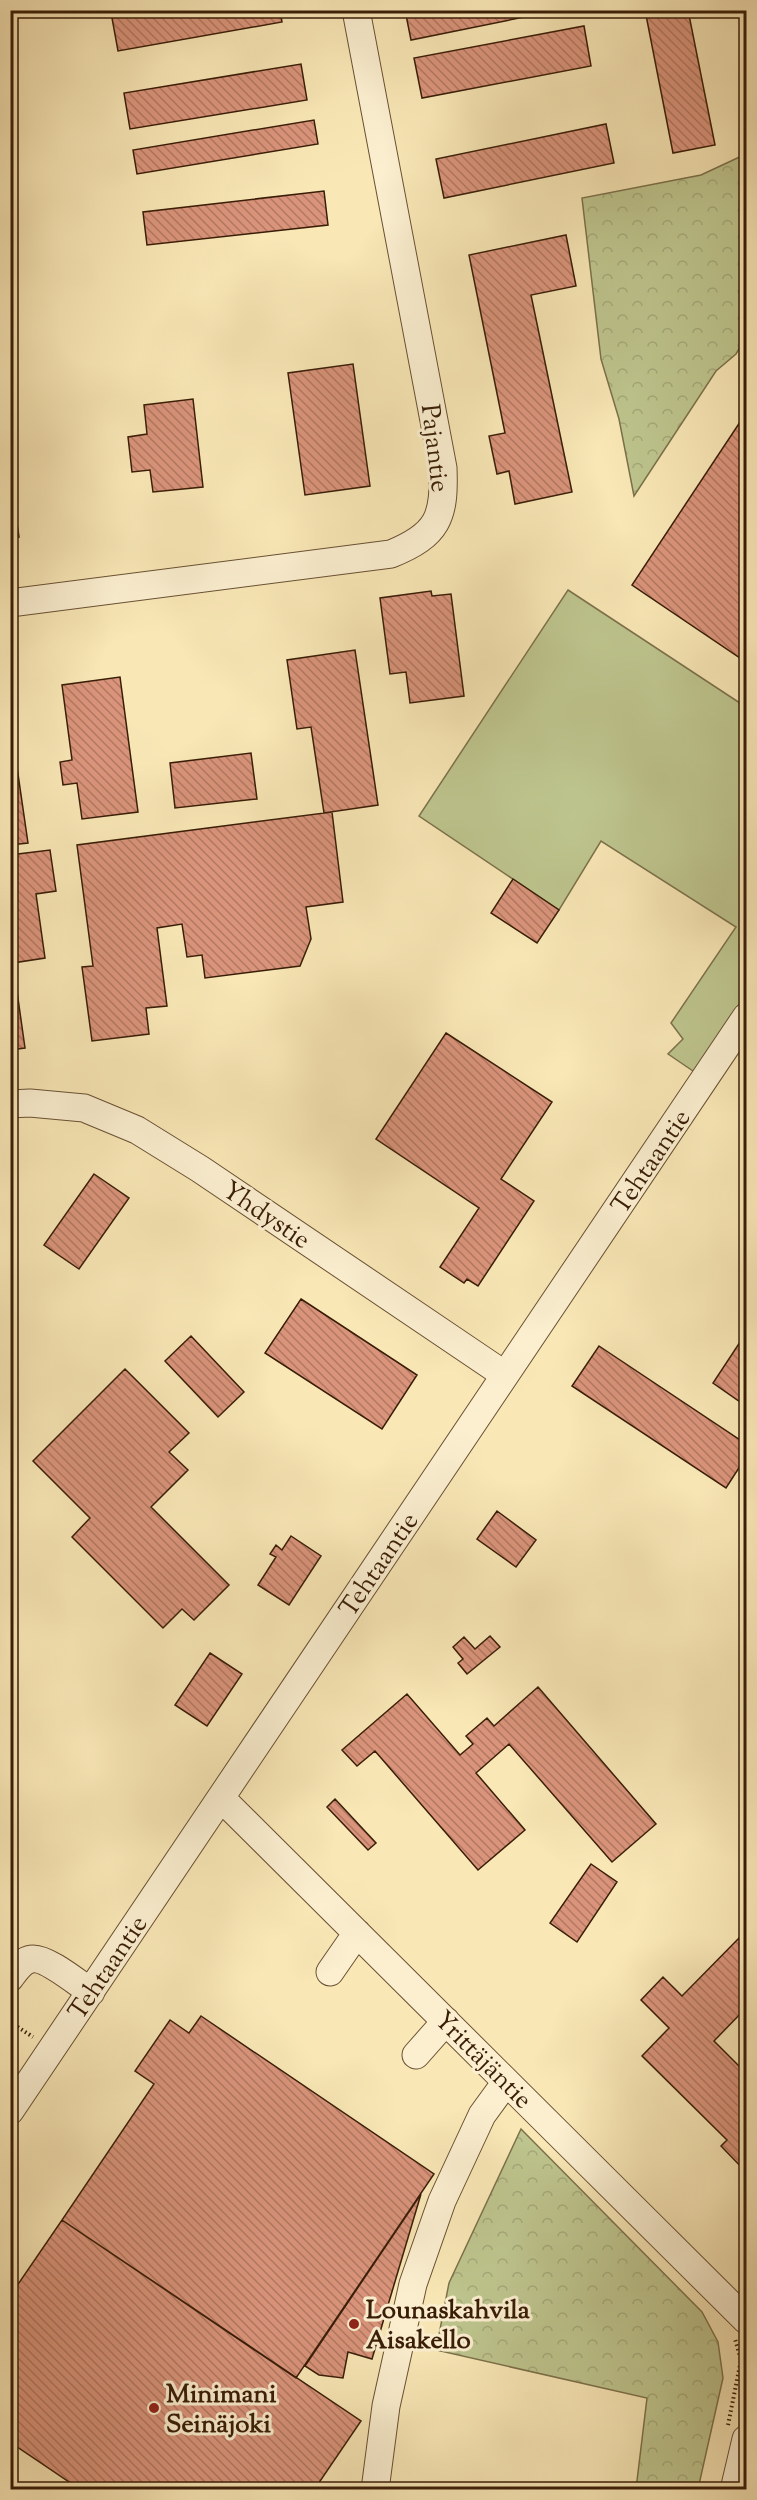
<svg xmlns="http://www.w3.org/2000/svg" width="757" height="2500" viewBox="0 0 757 2500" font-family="'Sorts Mill Goudy',serif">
<defs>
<pattern id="forest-crowns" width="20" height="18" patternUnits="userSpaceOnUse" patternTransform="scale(1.5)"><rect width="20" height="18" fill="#bec58e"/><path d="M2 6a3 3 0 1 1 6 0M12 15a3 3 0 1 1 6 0" fill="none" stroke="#a4a979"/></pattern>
<pattern id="building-back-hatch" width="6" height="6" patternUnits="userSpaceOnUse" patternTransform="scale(1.5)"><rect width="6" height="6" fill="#da947b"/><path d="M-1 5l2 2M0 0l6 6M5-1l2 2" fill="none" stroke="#b27863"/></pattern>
</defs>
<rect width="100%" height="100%" fill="#f9e7b6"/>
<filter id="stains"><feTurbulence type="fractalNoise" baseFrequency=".00333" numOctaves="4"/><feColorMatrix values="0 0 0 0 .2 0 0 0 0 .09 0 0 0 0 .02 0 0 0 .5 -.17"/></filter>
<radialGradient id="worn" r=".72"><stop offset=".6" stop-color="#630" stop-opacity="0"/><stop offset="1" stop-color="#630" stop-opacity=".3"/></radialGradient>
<!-- green -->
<path fill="#bec58e" stroke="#7c714a" stroke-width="1.5" d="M568 590 746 707V995L696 1073 668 1054 683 1039 671 1023 736 927 601 841 559 910 419 816Z"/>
<!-- forest -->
<path fill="url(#forest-crowns)" stroke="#7c714a" stroke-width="1.5" d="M746 154V337L736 354 716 371 634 496 619 419 601 359 582 198 701 175Z
M521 2129 702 2312 718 2342 723 2378 698 2489H636L647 2398 436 2350 449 2283Z"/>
<!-- building -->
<path fill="url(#building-back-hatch)" stroke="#391d07" stroke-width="1.5" d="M151 10H280L282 22 118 51 112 18Z
M405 10H559L411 40Z
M645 10H688L715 145 673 153Z
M584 26 591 66 422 98 414 58Z
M301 64 307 100 130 129 124 93Z
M746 72V89L740 76Z
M314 120 318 144 137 174 133 150Z
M606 124 614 163 444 198 436 159Z
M324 191 328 225 147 245 143 212Z
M566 235 576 286 531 295 572 492 515 504 509 471 497 474 489 436 505 433 469 255Z
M353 364 370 486 305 495 288 373Z
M193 399 203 487 153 492 150 470 132 472 128 437 147 434 144 405Z
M746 413V662L632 585Z
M10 473 19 537 10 538Z
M431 591 432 596 451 594 464 696 410 703 406 672 390 674 380 598Z
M355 650 378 805 324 813 311 727 297 729 287 660Z
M120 677 138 812 82 819 77 783 63 785 60 762 72 760 62 685Z
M10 719 28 843 10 845Z
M251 753 257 799 175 808 170 763Z
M332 812 343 902 306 907 311 939 300 966 205 978 202 955 187 957 182 924 157 928 167 1006 146 1008 149 1034 92 1041 82 967 93 966 77 845Z
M50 850 56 891 36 894 45 958 13 963 25 1048 10 1050V855Z
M513 879 559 910 537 943 491 913Z
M446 1033 552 1102 501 1179 534 1201 478 1286 467 1279 464 1283 440 1267 479 1208 376 1139Z
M94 1174 129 1198 79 1269 44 1245Z
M301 1299 417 1375 382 1429 265 1353Z
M746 1333V1406L713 1383Z
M191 1336 244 1392 218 1417 165 1361Z
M599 1346 746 1444V1457L726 1488 572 1386Z
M125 1369 189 1433 169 1452 188 1470 151 1507 229 1585 194 1620 182 1609 163 1628 72 1537 90 1518 33 1461Z
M497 1511 536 1540 516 1567 477 1539Z
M291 1536 321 1556 289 1605 258 1585 276 1557 270 1554 276 1545 282 1550Z
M490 1636 500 1647 467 1674 458 1663 463 1659 453 1647 464 1637 475 1649Z
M210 1653 242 1674 207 1726 175 1705Z
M538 1687 656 1824 612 1862 509 1744 476 1773 525 1830 478 1870 375 1751 357 1766 342 1750 407 1694 460 1755 473 1744 466 1736 487 1718 494 1726Z
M335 1799 376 1843 368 1850 327 1807Z
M591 1864 617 1882 577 1942 550 1923Z
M746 1929V1945L739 1938Z
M739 1938 746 1945V2008L714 2041 746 2073V2172L721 2146 727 2140 642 2056 669 2028 641 2000 663 1977 682 1996Z
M201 2016 434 2174 296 2378 62 2220 154 2084 135 2071 170 2020 189 2033Z
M421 2194 372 2359 348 2352 343 2378 319 2375 305 2366Z
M62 2220 361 2421 314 2490H81L10 2442V2296Z"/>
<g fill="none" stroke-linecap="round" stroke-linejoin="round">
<!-- minor casing -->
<g stroke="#695033" stroke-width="29">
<path id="minor" d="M10 603 391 554C438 535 445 517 443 468L356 10
M10 1104 30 1103 84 1108 137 1130 200 1169 505 1375
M221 1798 746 2320
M330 1972 357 1933
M10 1978C16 1970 22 1960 32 1959 46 1957 79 1984 91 1992
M416 2055 446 2021
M10 2111 746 1017
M375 2490 386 2406 413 2284 442 2201 482 2115 506 2082
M734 2490 746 2439"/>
</g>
<!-- path -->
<path stroke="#391d07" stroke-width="4" stroke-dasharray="1.5 3" stroke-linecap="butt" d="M10 2022 33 2037
M728 2425 741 2360 735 2339"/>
<!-- minor -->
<use href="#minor" stroke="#fbefd0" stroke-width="27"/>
</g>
<!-- markers -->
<g fill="#8f2418" stroke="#fbefd0" stroke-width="2">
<circle cx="354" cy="2324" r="6"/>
<circle cx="154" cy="2408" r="6"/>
</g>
<g text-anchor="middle" stroke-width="6" stroke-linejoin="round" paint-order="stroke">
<!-- street labels -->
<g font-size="26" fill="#391d07" stroke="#fbefd0">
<text transform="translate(436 448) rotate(83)" y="9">Pajantie</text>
<text transform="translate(650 1161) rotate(-56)" y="9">Tehtaantie</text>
<text transform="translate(267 1214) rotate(34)" y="9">Yhdystie</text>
<text transform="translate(378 1564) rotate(-56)" y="9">Tehtaantie</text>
<text transform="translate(107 1967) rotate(-56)" y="9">Tehtaantie</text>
<text transform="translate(484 2059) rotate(45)" y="9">Yrittäjäntie</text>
</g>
<!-- poi labels -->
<g font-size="26" font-weight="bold" fill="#391d07" stroke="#fbefd0" text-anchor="start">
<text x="366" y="2318">Lounaskahvila<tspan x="366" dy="30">Aisakello</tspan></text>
<text x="166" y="2402">Minimani<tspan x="166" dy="30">Seinäjoki</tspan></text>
</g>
</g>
<!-- margin -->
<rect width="757" height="2500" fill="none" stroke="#f9e7b6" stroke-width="36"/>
<rect x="12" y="12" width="733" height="2476" fill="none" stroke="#391d07" stroke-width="3"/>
<rect x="18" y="18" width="721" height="2464" fill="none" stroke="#391d07" stroke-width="1.5"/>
<rect width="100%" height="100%" filter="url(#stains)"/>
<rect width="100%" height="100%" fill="url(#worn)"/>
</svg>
